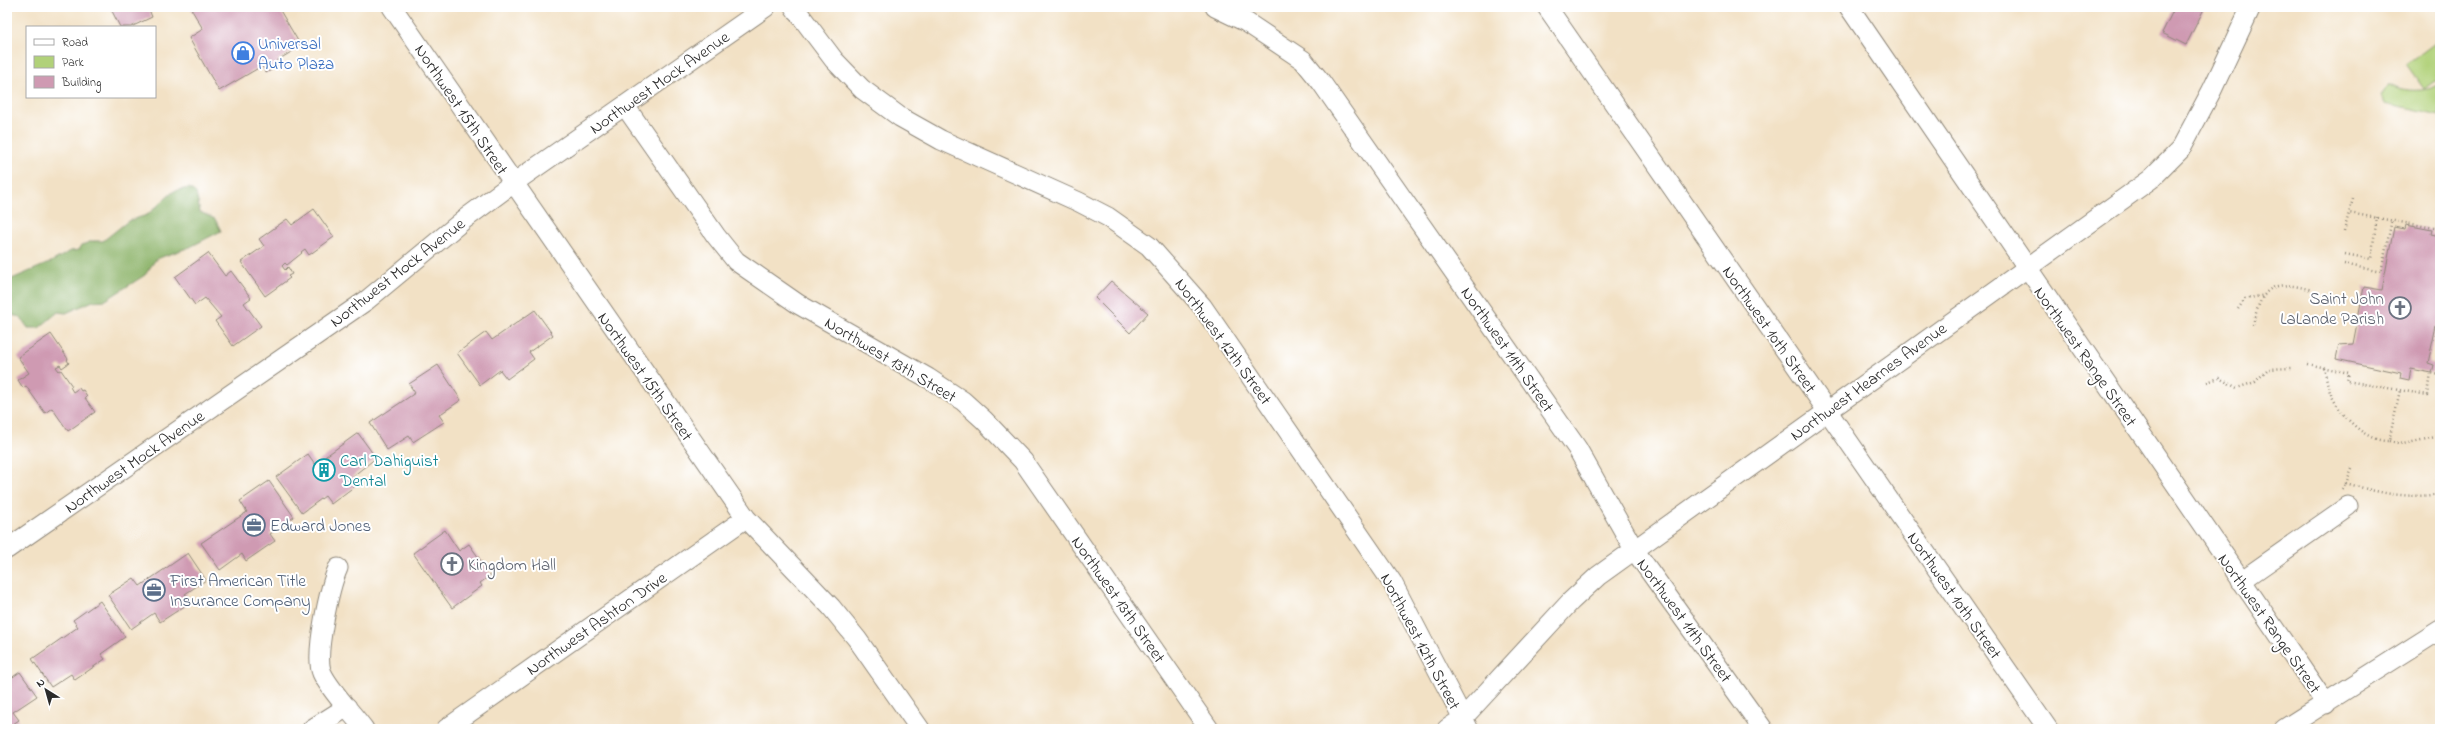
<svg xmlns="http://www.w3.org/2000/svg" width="2447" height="736" viewBox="0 0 2447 736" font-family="'Indie Flower',sans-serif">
<rect width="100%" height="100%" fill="#fff"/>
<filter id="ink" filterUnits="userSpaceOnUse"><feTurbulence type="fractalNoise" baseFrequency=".025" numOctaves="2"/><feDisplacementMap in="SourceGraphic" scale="8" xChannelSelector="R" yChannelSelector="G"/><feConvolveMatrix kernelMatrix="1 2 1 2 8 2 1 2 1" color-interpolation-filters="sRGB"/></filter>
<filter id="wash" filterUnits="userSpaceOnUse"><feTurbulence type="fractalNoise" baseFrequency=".012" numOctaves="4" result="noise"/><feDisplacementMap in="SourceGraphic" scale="16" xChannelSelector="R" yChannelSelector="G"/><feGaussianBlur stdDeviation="0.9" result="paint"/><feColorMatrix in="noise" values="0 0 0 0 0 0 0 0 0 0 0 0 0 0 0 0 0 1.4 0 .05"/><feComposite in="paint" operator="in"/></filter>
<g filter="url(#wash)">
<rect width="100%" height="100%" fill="#f2e1c5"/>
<!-- green -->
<path fill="#b1d179" stroke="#6e7e52" d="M2438 40 2440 44V77L2424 89 2406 64Z
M2388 83C2402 92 2426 93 2440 84V116L2384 104 2381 96Z"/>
<!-- forest -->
<path fill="#8cb369" stroke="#5c6f4a" d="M189 188 196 193 200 212 215 219 221 231 190 247 156 259 145 275 106 300 93 301 66 313 58 312 39 328H28L20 317 7 314V281L49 263 71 251 79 250 82 245 92 241H103L128 221 147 215 174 191Z"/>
<g id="blocks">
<!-- building -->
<path fill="#cf9ab2" d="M116 7H148L152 17 131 27H120L111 9Z
M190 7H278L301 46 278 60 280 65 266 73 262 66 219 91 189 38 203 29Z
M2175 7H2205L2186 45 2162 33Z
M314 209 334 237 309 255 305 249 301 252 302 253 287 265 285 263 282 266 285 270 288 267 292 274 288 276 290 278 265 296 241 262 264 246 259 239 287 219 292 225Z
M2406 225 2432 230 2431 234 2440 236V327L2436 326 2428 363 2434 365 2432 373 2411 369 2409 380 2400 378 2401 373 2336 359 2339 345 2353 344 2364 287 2382 290 2394 227 2405 229Z
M208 253 225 276 231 271 251 298 244 303 261 326 233 346 215 321 221 317 205 298 195 305 175 277Z
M1111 281 1148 313 1130 333 1095 298Z
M535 310 553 335 529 352 534 359 507 379 500 370 480 385 457 353 486 332 492 340Z
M51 334 68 359 67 360 69 363 62 368 60 365 56 367 59 371 61 370 72 386 70 387 73 392 79 388 81 391 83 390 87 396 85 398 95 412 68 431 52 408 45 413 26 386 23 388 18 380 29 373 18 357Z
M438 365 461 400 439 415 444 422 413 442 409 436 387 450 370 423 415 393 409 384Z
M358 433 376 458 353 476 359 483 331 504 325 496 302 513 276 477 308 454 315 464Z
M269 481 294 517 270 534 275 541 246 561 242 554 220 570 201 543 247 512 240 501Z
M445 530 459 551 469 544 491 575 480 583 482 586 452 608 413 553Z
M188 553 206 580 185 594 191 602 160 622 154 613 131 629 108 595 134 578 140 586Z
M100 601 125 637 101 654 105 659 75 680 71 674 51 687 32 659 78 627 73 620Z
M20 672 37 696 13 712 19 720 7 728V681Z"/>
</g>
</g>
<g filter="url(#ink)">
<use href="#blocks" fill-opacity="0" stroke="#8e8678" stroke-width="1"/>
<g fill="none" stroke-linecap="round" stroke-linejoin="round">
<!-- minor casing -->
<g stroke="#8e8678" stroke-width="21">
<path id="minor" d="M392 7 746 518 831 607 857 639 920 729
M794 7 834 60 862 89 900 117 941 140 1079 202 1108 217 1149 246 1202 306 1392 582 1468 728
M1215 7 1246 22 1303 60 1321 82 1577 448 1635 551 1763 729
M1547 7 2048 729
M1849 7 2326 704
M625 106 716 236 736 261 798 304 928 378 963 401 984 420 1023 461 1209 729
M7 549 367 300 466 218 512 184 766 7
M338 568C330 586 314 655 322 673 329 689 353 714 364 729
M2241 581 2348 506
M312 729 347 707
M446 729 746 518
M1447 729 1462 719 1571 601 1598 576 2151 179 2180 150 2212 90 2251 7
M2284 729 2440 630"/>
</g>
<!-- path -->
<path stroke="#8e8678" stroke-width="2.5" stroke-dasharray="1 3" stroke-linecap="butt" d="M2353 199 2349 213 2440 229
M2344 231 2349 213
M2345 254 2371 259 2377 217
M2344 264 2381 272 2392 220
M2238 309 2245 299 2265 295
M2253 325C2262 284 2274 280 2312 290
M2308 364 2349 373 2347 381 2428 395 2431 373 2440 375
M2324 367C2326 375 2327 384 2330 392 2339 414 2365 442 2389 441L2400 390
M2207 382 2219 378 2237 388 2255 382 2268 369 2291 368
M2389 441 2403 444 2440 436
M2352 468 2346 483C2378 493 2407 499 2440 494
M2342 489 2346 483"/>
<!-- minor -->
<use href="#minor" stroke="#fff" stroke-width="19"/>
</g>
</g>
<!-- icons -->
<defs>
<g id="shop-ring" transform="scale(1.15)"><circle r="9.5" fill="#fff" stroke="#3f7fe0" stroke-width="1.5"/><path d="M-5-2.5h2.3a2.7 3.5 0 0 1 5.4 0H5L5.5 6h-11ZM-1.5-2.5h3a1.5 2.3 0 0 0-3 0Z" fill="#3f7fe0"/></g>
<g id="church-ring" transform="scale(1.15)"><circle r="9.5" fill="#fff" stroke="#6b7280" stroke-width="1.5"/><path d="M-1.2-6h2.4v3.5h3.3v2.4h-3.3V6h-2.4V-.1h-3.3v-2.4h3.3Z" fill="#6b7280"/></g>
<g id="building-ring" transform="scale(1.15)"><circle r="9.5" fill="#fff" stroke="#0f9aa8" stroke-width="1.5"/><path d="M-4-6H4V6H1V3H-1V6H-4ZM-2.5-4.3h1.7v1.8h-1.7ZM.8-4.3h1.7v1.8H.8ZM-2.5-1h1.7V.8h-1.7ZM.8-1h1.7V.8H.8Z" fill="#0f9aa8"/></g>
<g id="office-ring" transform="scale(1.15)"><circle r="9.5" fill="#fff" stroke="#5c6f8a" stroke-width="1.5"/><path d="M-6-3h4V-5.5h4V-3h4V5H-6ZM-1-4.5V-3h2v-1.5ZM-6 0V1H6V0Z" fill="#5c6f8a"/></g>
</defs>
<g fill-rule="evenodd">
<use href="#shop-ring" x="243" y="53"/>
<use href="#church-ring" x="2400" y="308"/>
<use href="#building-ring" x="324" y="470"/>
<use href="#office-ring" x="254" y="525"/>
<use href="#church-ring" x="452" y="564"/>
<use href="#office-ring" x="154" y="590"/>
</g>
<g text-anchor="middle" stroke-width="4" stroke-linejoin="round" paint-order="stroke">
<!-- shop labels -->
<g font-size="17" fill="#366cbe" stroke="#fff" text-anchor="start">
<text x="258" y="49">Universal<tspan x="258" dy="20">Auto Plaza</tspan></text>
</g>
<!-- street labels -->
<g font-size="17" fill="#2b2b2b" stroke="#fff">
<text transform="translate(659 82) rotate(-35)" y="6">Northwest Mock Avenue</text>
<text transform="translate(462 109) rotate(56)" y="6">Northwest 15th Street</text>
<text transform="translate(397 272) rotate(-38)" y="6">Northwest Mock Avenue</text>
<text transform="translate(1770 329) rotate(55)" y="6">Northwest 10th Street</text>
<text transform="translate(1224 341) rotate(54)" y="6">Northwest 12th Street</text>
<text transform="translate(1508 349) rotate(55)" y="6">Northwest 11th Street</text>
<text transform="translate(2086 356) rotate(55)" y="6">Northwest Range Street</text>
<text transform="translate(891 359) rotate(31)" y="6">Northwest 13th Street</text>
<text transform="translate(646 376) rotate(55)" y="6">Northwest 15th Street</text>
<text transform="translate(1868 381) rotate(-36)" y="6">Northwest Hearnes Avenue</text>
<text transform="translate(134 461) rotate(-35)" y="6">Northwest Mock Avenue</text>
<text transform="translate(1955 595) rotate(55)" y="6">Northwest 10th Street</text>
<text transform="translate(1119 599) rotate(55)" y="6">Northwest 13th Street</text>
<text transform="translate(1685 620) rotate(54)" y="6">Northwest 11th Street</text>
<text transform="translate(596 623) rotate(-35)" y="6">Northwest Ashton Drive</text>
<text transform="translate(2270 623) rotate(55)" y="6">Northwest Range Street</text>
<text transform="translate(1421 641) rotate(62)" y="6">Northwest 12th Street</text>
</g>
<!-- worship labels -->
<g font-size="17" fill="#5b616d" stroke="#fff" text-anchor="end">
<text x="2384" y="304">Saint John<tspan x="2384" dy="20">LaLande Parish</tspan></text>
<text x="468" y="570" text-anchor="start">Kingdom Hall</text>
</g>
<!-- culture labels -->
<g font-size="17" fill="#0d838f" stroke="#fff" text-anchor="start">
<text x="340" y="466">Carl Dahiguist<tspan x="340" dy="20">Dental</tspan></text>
</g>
<!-- service labels -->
<g font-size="17" fill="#4e5e75" stroke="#fff" text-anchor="start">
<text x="270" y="531">Edward Jones</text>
<text x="170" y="586">First American Title<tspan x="170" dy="20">Insurance Company</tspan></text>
</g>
</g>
<!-- margin -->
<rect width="2447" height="736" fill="none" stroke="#fff" stroke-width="24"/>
<!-- legend -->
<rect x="26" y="26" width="130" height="72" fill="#ffffff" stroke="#aaaaaa"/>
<rect x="34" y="39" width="20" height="6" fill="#ffffff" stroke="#aaaaaa"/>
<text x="62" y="46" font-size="12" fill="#2b2b2b">Road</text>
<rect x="34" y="56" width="20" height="12" fill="#b1d179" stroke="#aaaaaa"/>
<text x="62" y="66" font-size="12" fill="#2b2b2b">Park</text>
<rect x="34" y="76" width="20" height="12" fill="#cf9ab2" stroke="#aaaaaa"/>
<text x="62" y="86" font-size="12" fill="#2b2b2b">Building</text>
<!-- north arrow -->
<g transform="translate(46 690) rotate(323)" stroke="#ffffff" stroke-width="3" paint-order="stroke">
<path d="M0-3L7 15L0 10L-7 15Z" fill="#2b2b2b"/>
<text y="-6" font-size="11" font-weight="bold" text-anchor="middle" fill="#2b2b2b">N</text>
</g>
</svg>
